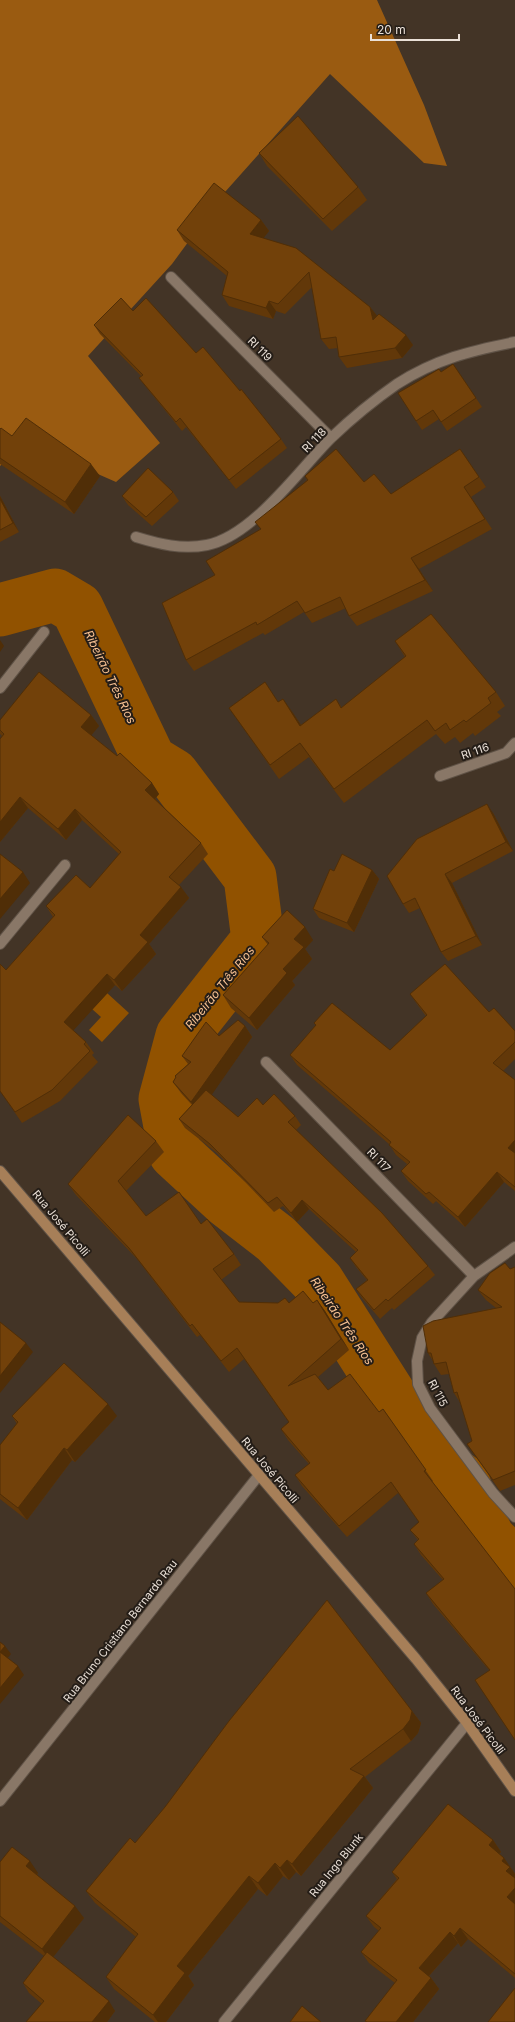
<svg xmlns="http://www.w3.org/2000/svg" width="515" height="2022" viewBox="0 0 515 2022" font-family="Inter,sans-serif">
<rect width="100%" height="100%" fill="#433426"/>
<!-- forest -->
<path fill="#9a5b11" d="M0 0H377L424 105 447 166 424 163 330 74 225 192 172 264 88 356 160 443 116 482 25 442 0 466Z"/>
<!-- water -->
<path fill="#915200" d="M107 993 129 1013 102 1042 89 1030 101 1017 92 1009Z"/>
<g fill="none" stroke-linecap="round" stroke-linejoin="round">
<!-- river -->
<path stroke="#915200" stroke-width="53" d="M0 610 55 595 77 608 150 761 173 775 250 877 258 940 182 1036 165 1099 175 1153 227 1201 276 1239 318 1282 430 1458 463 1481 471 1503 489 1539 515 1564"/>
<!-- street casing -->
<g stroke="#5f5246" stroke-width="12">
<path id="street" d="M171 277 331 438
M136 537C159 544 182 550 207 545 253 536 299 470 331 438 351 419 374 400 397 384 436 359 470 351 515 342
M0 688 44 632
M440 776 506 753 515 743
M0 944 65 865
M266 1062 474 1276
M515 1247 474 1276 432 1322 422 1338 417 1361 418 1384 430 1408 493 1493 515 1517
M0 1801 259 1475
M224 2022 467 1723"/>
</g>
<!-- secondary casing -->
<g stroke="#5f5246" stroke-width="12">
<path id="secondary" d="M0 1171 416 1659 467 1723 515 1791"/>
</g>
<!-- street -->
<use href="#street" stroke="#897767" stroke-width="10"/>
<!-- secondary -->
<use href="#secondary" stroke="#a77f58" stroke-width="10"/>
</g>
<!-- wall -->
<path fill="#623809" d="M259 153 358 187 367 200 332 231 267 166Z
M261 220 269 231 263 238 370 307 377 316 413 345 402 358 347 368 339 357 338 348 329 349 321 339 312 287 285 314 276 311 273 319 229 306 222 295 227 276 184 241 177 230Z
M133 311 196 353 281 439 287 448 236 489 186 427 182 431 146 387 139 378 141 376 100 334 94 325Z
M453 364 482 407 447 431 439 419 422 430 416 421 441 372Z
M0 429 12 436 100 476 74 514 0 464Z
M460 449 486 487 471 497 492 529 419 569 433 591 357 626 349 616 346 608 312 623 304 612 265 635 263 633 194 671 186 660 215 575 260 529 307 480 305 476 364 482 391 494Z
M173 492 179 501 152 526 128 505 122 496Z
M0 496 19 532 0 542Z
M395 641 496 692 505 706 497 712 501 716 475 736 473 733 460 743 455 737 445 744 436 734 344 803 309 757 279 779 229 708 265 682 278 702 283 699 301 725 336 699 342 708 405 657Z
M91 715 99 726 91 735 152 783 159 794 155 799 201 843 208 854 179 885 189 898 149 944 156 954 122 991 115 985 73 1030 86 1042 94 1053 92 1055 98 1062 60 1101 22 1123 0 1091 6 970 53 917 46 906 90 888 119 854 82 820 66 840 28 808 0 842V739L2 736 0 734V720Z
M493 813 513 851 452 883 482 945 448 961 441 952 420 908 409 913 403 904Z
M372 870 379 879 354 932 319 918 313 909 334 871Z
M262 937 313 940 305 949 312 959 292 981 295 985 257 1030 231 1008 223 995 268 945Z
M410 994 489 1012 515 1031V1059L503 1071 515 1080V1191L504 1182 465 1227 436 1201 433 1204 408 1181 401 1171 407 1164 396 1155 389 1144 297 1065 290 1055 316 1026 314 1023 390 1050 426 1016 417 1004Z
M245 1026 252 1037 211 1095 238 1117 263 1105 295 1116 301 1125 296 1130 428 1266 435 1275 394 1310 392 1308 380 1319 362 1298 356 1289 367 1280 356 1267 350 1258 356 1252 309 1209 297 1222 283 1206 274 1212 217 1153 185 1128 179 1119 192 1105 181 1093 173 1082 176 1078 175 1076 188 1064 182 1056 219 1036Z
M156 1141 164 1152 126 1191 146 1216 201 1224 234 1254 241 1265 221 1280 239 1302 278 1303H313L317 1300 325 1311 349 1350 318 1377 328 1390 379 1412 383 1409 433 1481 432 1482 515 1740 489 1670 433 1604 426 1593 443 1580 421 1555 414 1544 418 1540 410 1530 419 1522 398 1493 347 1537 302 1486 295 1475 309 1464 288 1440 281 1429 289 1422 244 1359 229 1372 200 1335 197 1337 137 1259 76 1195 68 1184Z
M515 1267V1485L500 1491 467 1444 472 1441 461 1404 454 1393 449 1374 441 1375 434 1364 433 1361 428 1353 496 1308 486 1300 478 1290 510 1269Z
M12 1416H117L75 1462 72 1460 27 1520 0 1499V1445L17 1424Z
M412 1711 421 1723 418 1733 411 1741 365 1777 373 1788 301 1876 296 1872 289 1880 283 1876 267 1896 258 1889 188 1976 194 1985 166 2022H155L114 1989 106 1977 136 1937 95 1903 86 1891 135 1843Z
M493 1840 501 1852 499 1854 504 1858 515 1874V1978L468 1939 461 1947 458 1943 429 1976 431 1978 439 1989 413 2022H366L365 2021 395 1983 369 1963 361 1952 379 1931 374 1927 366 1916 397 1879 392 1872Z
M0 1862 38 1873 37 1875 84 1918 53 1957 115 2011 107 2022H26L42 2004 29 1993 23 1983 44 1956 0 1922Z"/>
<!-- shaded-wall -->
<path fill="#502e07" d="M261 220 269 231 258 245 250 234Z
M269 301 276 311 273 319 266 308Z
M370 307 378 317 373 320Z
M406 335 413 345 402 358 395 348Z
M91 464 100 476 74 514 65 502Z
M0 496 19 532 13 523 0 499Z
M411 558 419 569 433 591 425 580Z
M0 640 4 646 0 652Z
M283 699 293 713 310 739 300 726Z
M91 715 99 726 89 738 81 727Z
M152 783 159 794 153 801 145 790Z
M20 797 28 808 0 842V822Z
M487 804 493 813 513 851 506 842Z
M75 809 82 820 66 840 58 829Z
M372 870 379 879 354 932 347 923Z
M23 872 30 883 0 919V899Z
M445 874 452 883 482 945 476 936Z
M181 887 189 898 149 944 156 954 122 991 114 980 140 935Z
M305 927 313 940 305 949 312 959 292 981 295 985 257 1030 249 1018 283 969 294 939Z
M107 974 115 985 71 1033 64 1022Z
M245 1026 252 1037 199 1113 191 1102Z
M515 1140V1157L508 1148Z
M497 1172 504 1182 465 1227 458 1217Z
M302 1200 309 1209 297 1222 291 1213Z
M317 1300 325 1311 349 1350 341 1339Z
M26 1343 33 1352 0 1393V1376Z
M108 1404 117 1416 75 1462 67 1450Z
M64 1448 72 1460 27 1520 18 1508Z
M5 1646 11 1654 6 1660 0 1652Z
M18 1666 24 1675 0 1704V1688Z
M412 1711 421 1723 418 1733 411 1741 403 1729Z
M364 1776 373 1788 301 1876 292 1864Z
M493 1840 501 1852 497 1856 489 1845Z
M504 1858 515 1874V1880L506 1871 502 1861Z
M287 1860 296 1872 289 1880 280 1868Z
M30 1861 38 1873 34 1878 26 1866Z
M275 1863 283 1876 267 1896 258 1883Z
M249 1876 258 1889 188 1976 194 1985 166 2022H158L153 2015 177 1966Z
M515 1888V1908L507 1897Z
M75 1906 84 1918 50 1961 42 1949Z
M460 1928 468 1939 461 1947 454 1936Z
M450 1932 458 1943 426 1979 419 1968Z
M431 1978 439 1989 413 2022H396Z
M109 2001 115 2011 107 2022H92Z"/>
<!-- building -->
<path fill="#72410a" stroke="#502e07" d="M298 116 358 187 323 219 259 153Z
M214 183 261 220 250 234 296 248 370 307 373 320 379 314 406 335 395 348 339 357 336 337 321 339 309 272 278 304 269 301 266 308 222 295 228 272 177 230Z
M121 298 133 311 146 298 196 353 203 347 240 391 241 389 281 439 229 480 180 418 176 422 139 378 143 375 94 325Z
M453 364 476 398 441 422 433 410 416 421 398 393 439 369 441 372Z
M26 418 91 464 65 502 0 458V429L1 428 12 436Z
M336 449 364 482 374 474 391 494 460 449 479 477 464 487 485 519 411 558 425 580 349 616 340 597 305 613 297 601 257 625 256 622 186 660 162 603 215 575 206 561 261 529 255 522 308 480 305 476Z
M148 468 173 492 146 517 122 496Z
M0 499 13 523 0 530Z
M431 614 496 692 488 698 491 703 466 722 464 720 450 730 446 723 435 731 427 720 334 789 300 743 270 765 229 708 265 682 278 702 283 699 300 726 336 699 341 708 406 656 395 641Z
M39 672 91 715 81 727 117 756 120 753 152 783 145 790 201 843 169 877 181 887 140 935 148 942 114 980 107 974 64 1022 86 1042 84 1044 90 1051 52 1090 15 1112 0 1091V964L6 970 55 915 46 906 76 875 90 888 121 852 75 809 58 829 20 797 0 822V739L4 734 0 730V720Z
M487 804 506 842 445 874 476 936 441 952 415 898 403 904 387 876 417 839Z
M0 854 23 872 0 899Z
M342 854 372 870 347 923 313 909 330 869 334 871Z
M287 910 305 927 294 939 304 947 283 969 287 973 249 1018 223 995 269 943 262 937Z
M445 964 489 1012 494 1008 515 1031V1042L493 1063 515 1080V1140L508 1148 515 1153V1187L497 1172 458 1217 429 1192 426 1194 401 1171 410 1162 389 1145 391 1142 290 1055 316 1025 314 1023 332 1003 390 1050 427 1015 410 994Z
M238 1020 245 1026 191 1102 173 1082 176 1077 175 1076 191 1062 182 1056 206 1022 219 1036Z
M206 1090 238 1117 257 1098 263 1105 274 1094 295 1116 288 1122 382 1213 428 1266 388 1301 386 1299 374 1310 356 1289 368 1280 350 1258 358 1250 302 1200 291 1213 277 1197 268 1203 210 1144 179 1119Z
M128 1115 156 1141 118 1181 146 1216 179 1192 201 1224 207 1219 234 1254 213 1269 239 1302 278 1303 285 1298 289 1303 303 1291 313 1303 317 1300 341 1339 288 1386 315 1374 328 1390 350 1374 379 1412 383 1409 426 1470 424 1471 515 1589V1740L475 1680 490 1670 426 1593 444 1579 414 1544 419 1539 410 1530 419 1522 391 1482 339 1526 295 1475 310 1463 281 1429 289 1422 237 1348 221 1361 192 1324 190 1326 129 1248 68 1184Z
M505 1263 510 1269 515 1267V1471L493 1480 467 1444 472 1441 457 1392 454 1393 446 1362 434 1364 431 1353H428L423 1326 433 1321 502 1307 478 1290 490 1273Z
M0 1322 26 1343 0 1376Z
M64 1363 108 1404 67 1450 64 1448 18 1508 0 1494V1445L18 1422 12 1416Z
M327 1600 412 1711 410 1720 403 1729 350 1769 364 1776 292 1864 287 1860 280 1868 275 1863 258 1883 249 1876 177 1966 185 1973 153 2015 106 1977 138 1934 86 1891 130 1838 135 1843 165 1807 229 1721Z
M0 1642 5 1646 0 1652 18 1666 0 1688Z
M448 1804 493 1840 489 1845 504 1858 502 1861 510 1867 506 1871 515 1878V1888L507 1897 515 1904V1974L460 1928 454 1936 450 1932 419 1968 431 1978 396 2022H367L365 2021 397 1980 361 1952 381 1928 366 1916 399 1878 392 1872Z
M12 1847 30 1861 26 1866 75 1906 42 1949 0 1916V1862Z
M47 1952 109 2001 92 2022H26L44 2001 23 1983Z
M515 1988V2022H488Z
M302 2006 321 2022H290Z"/>
<g text-anchor="middle" stroke-width="4" stroke-linejoin="round" paint-order="stroke">
<!-- street labels -->
<g font-size="11" fill="#eae0d7" stroke="#241d17">
<text transform="translate(260 349) rotate(45)" y="4">RI 119</text>
<text transform="translate(314 440) rotate(-46)" y="4">RI 118</text>
<text transform="translate(475 751) rotate(-19)" y="4">RI 116</text>
<text transform="translate(379 1160) rotate(46)" y="4">RI 117</text>
<text transform="translate(61 1223) rotate(50)" y="4">Rua José Picolli</text>
<text transform="translate(438 1393) rotate(62)" y="4">RI 115</text>
<text transform="translate(270 1470) rotate(50)" y="4">Rua José Picolli</text>
<text transform="translate(120 1631) rotate(-52)" y="4">Rua Bruno Cristiano Bernardo Rau</text>
<text transform="translate(478 1720) rotate(53)" y="4">Rua José Picolli</text>
<text transform="translate(336 1865) rotate(-51)" y="4">Rua Ingo Blunk</text>
</g>
<!-- water labels -->
<g font-size="12" font-style="italic" fill="#f7c192" stroke="#241d17">
<text transform="translate(110 677) rotate(64)" y="4">Ribeirão Três Rios</text>
<text transform="translate(220 988) rotate(-51)" y="4">Ribeirão Três Rios</text>
<text transform="translate(342 1321) rotate(56)" y="4">Ribeirão Três Rios</text>
</g>
</g>
<!-- scale -->
<path d="M371 34v6h88v-6" fill="none" stroke="#eae0d7" stroke-width="2"/>
<text x="377" y="34" font-size="12" fill="#eae0d7" stroke="#241d17" stroke-width="3" paint-order="stroke">20 m</text>
</svg>
